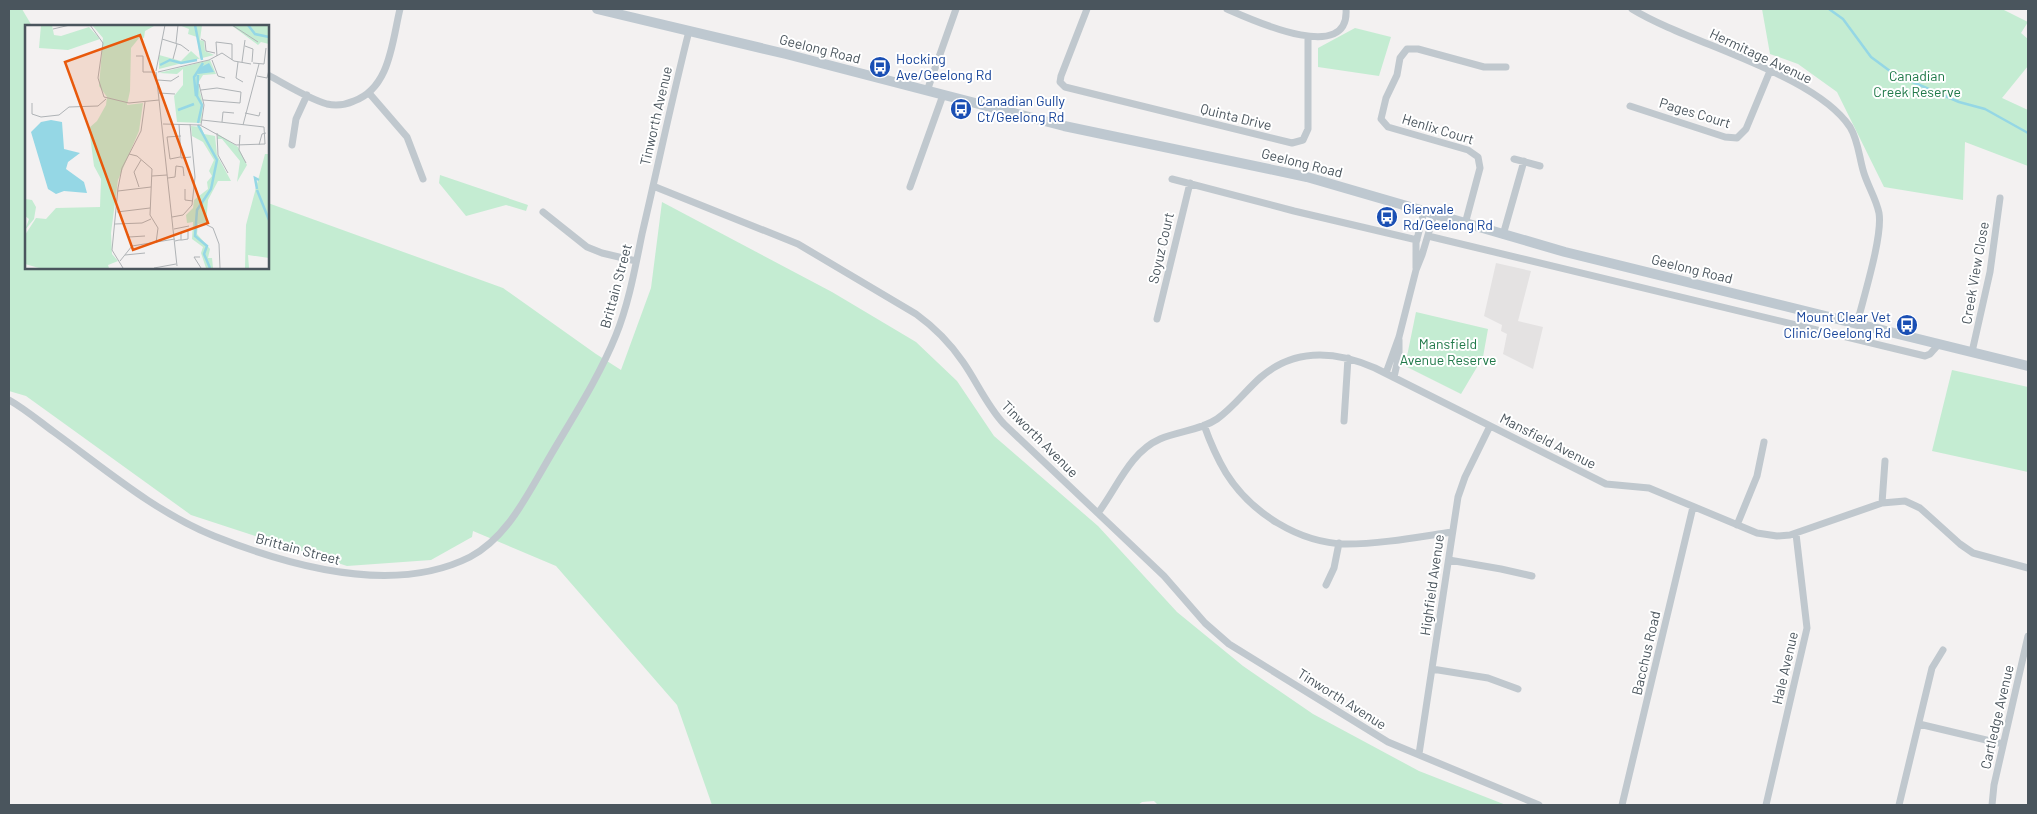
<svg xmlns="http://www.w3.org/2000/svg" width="2037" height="814" viewBox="0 0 2037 814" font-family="Barlow,sans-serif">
<rect width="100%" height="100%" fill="#f3f1f1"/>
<!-- education -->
<path fill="#e4e2e2" d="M1496 263 1531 271 1518 321 1543 327 1533 369 1503 354 1507 334 1501 331 1502 325 1484 316Z"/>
<!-- green -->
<path fill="#c4ecd2" d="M9 9H22L32 26H26V268H268V203L503 288 596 354 621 370 651 288 662 202 832 292 916 342 957 381 994 436 1098 526 1177 612 1243 666 1313 714 1419 771 1506 805H1158L1154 801 1142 802 1138 805H712L677 705 556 566 473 531 472 537 431 560 347 566 191 515 26 396 9 391Z
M1762 9H2002L2028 22 2021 33 2028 39V66L2002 98 2028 110V166L1965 142 1963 200 1884 187 1837 92 1798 64 1770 54Z
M1355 28 1391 37 1379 76 1318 67V48Z
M440 175 528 205 526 211 506 205 466 216 439 183Z
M1416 312 1488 329 1483 357 1461 394 1405 366Z
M1952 370 2028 387V472L1932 451Z"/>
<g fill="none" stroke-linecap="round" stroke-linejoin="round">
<!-- stream -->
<path stroke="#95d7e5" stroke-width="2.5" d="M1829 9 1843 19 1871 57 1894 74 1959 102 1985 109 2028 133"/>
<!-- minor -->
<path stroke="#c0c8ce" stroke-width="7" d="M1087 9 1061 76 1060 82 1065 87 1292 143 1303 140 1308 129V36
M1227 9C1250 19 1350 66 1346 9
M1632 9C1689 44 1814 73 1850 127 1858 140 1859 156 1863 170 1867 185 1876 198 1879 213 1883 236 1863 299 1857 324
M268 75C287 85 307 98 327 104 336 106 345 105 354 101 390 88 392 42 400 9
M927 91 956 9
M369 93 407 137 423 179
M1630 106 1725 137 1737 138 1746 129 1770 71
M292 145 296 119 307 95
M1514 159 1540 166
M1172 179 1294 211 1417 240
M653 186 798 244 916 314C934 327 950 343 963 362 977 382 987 406 1004 424L1164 576 1205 623 1229 644 1388 742 1539 805
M910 187 943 95
M543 212 587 247 602 253 636 261
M1465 224 1480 168 1478 157 1468 150 1388 127 1381 119 1386 98 1397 75 1400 58 1407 49H1418L1484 67H1506
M1503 235 1524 161
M1428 236 1925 356 1930 354 1939 344
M1416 268V243L1424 212
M1157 319 1190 183
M1972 352 1990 272 2000 198
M1386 373 1399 337 1416 270 1422 255 1434 215
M1394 377 1399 355V340
M9 400C25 409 39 421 54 432 105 469 155 512 214 536 289 566 393 596 470 557 506 538 525 499 545 465 569 423 598 380 616 335 629 303 635 268 642 234 658 166 672 98 689 31
M1344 421 1348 358
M1204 425C1210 442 1217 458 1226 473 1251 513 1299 543 1346 544 1381 544 1418 537 1452 532
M1882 503 1885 461
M1098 513C1117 488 1130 452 1160 439 1179 431 1201 430 1217 419 1234 407 1246 390 1261 377 1296 347 1336 351 1375 368L1606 484 1649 488 1757 533 1777 536 1790 535 1882 503 1905 501 1920 508 1960 544 1973 553 2028 568
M1737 525 1757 476 1764 442
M1449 560 1501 569 1532 576
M1326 585 1334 568 1339 543
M1432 669 1488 678 1518 689
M1919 724 2003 744
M1419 754 1458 497 1465 477 1490 426
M1622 805 1693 507
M1766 805 1807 628 1796 534
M1899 805 1932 668 1943 650
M1992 805 1994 785 2028 636"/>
<!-- secondary -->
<path stroke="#bec8d0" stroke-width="10" d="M597 9 786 54 1064 126 1307 177 1565 252 2028 366"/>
</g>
<!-- icons -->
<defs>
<g id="bus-disc" transform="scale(1.125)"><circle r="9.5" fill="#1a4fb4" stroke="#fff"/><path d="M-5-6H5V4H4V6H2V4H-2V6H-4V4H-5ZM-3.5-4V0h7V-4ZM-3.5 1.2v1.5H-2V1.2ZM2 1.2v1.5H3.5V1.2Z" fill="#fff"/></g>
</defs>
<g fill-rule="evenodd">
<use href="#bus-disc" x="880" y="67"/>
<use href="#bus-disc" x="961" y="109"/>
<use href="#bus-disc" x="1387" y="217"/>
<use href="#bus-disc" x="1907" y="325"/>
</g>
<g text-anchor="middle" stroke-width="4" stroke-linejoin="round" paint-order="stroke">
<!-- street labels -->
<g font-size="14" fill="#4a555d" stroke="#fff">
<text transform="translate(820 49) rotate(14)" y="5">Geelong Road</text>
<text transform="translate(1761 56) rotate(25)" y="5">Hermitage Avenue</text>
<text transform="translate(1695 113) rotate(17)" y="5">Pages Court</text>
<text transform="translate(656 116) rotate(-77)" y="5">Tinworth Avenue</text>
<text transform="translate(1236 117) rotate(14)" y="5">Quinta Drive</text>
<text transform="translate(1438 129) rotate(17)" y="5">Henlix Court</text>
<text transform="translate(1302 163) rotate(14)" y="5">Geelong Road</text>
<text transform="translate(1161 248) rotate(-77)" y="5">Soyuz Court</text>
<text transform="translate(1692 269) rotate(14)" y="5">Geelong Road</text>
<text transform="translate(1975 273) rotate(-80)" y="5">Creek View Close</text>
<text transform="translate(616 286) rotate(-75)" y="5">Brittain Street</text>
<text transform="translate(1040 439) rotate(45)" y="5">Tinworth Avenue</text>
<text transform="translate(1548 441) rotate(27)" y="5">Mansfield Avenue</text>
<text transform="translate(298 549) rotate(15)" y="5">Brittain Street</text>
<text transform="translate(1432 585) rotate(-82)" y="5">Highfield Avenue</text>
<text transform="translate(1646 653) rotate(-77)" y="5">Bacchus Road</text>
<text transform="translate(1785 668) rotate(-77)" y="5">Hale Avenue</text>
<text transform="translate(1342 699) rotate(32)" y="5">Tinworth Avenue</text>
<text transform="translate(1997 717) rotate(-77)" y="5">Cartledge Avenue</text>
</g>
<!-- transit labels -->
<g font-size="14" fill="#164399" stroke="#fff" text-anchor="start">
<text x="896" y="64">Hocking<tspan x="896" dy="16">Ave/Geelong Rd</tspan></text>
<text x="977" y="106">Canadian Gully<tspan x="977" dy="16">Ct/Geelong Rd</tspan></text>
<text x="1403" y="214">Glenvale<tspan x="1403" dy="16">Rd/Geelong Rd</tspan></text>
<text x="1891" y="322" text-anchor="end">Mount Clear Vet<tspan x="1891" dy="16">Clinic/Geelong Rd</tspan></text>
</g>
<!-- park labels -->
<g font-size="14" fill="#207949" stroke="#fff">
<text x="1917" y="81">Canadian<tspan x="1917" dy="16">Creek Reserve</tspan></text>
<text x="1448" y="349">Mansfield<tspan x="1448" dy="16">Avenue Reserve</tspan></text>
</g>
</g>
<!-- overview -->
<g transform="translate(25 25)">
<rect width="244" height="244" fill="#f3f1f1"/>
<path d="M16 0H27L29 10 36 11 64 2 75 14 43 25 14 23ZM67 0 129 1 120 6 119 13 115 12 106 23 105 66 102 80 118 78 114 106 93 155 86 208 87 229 93 236 83 240 84 243H14L0 239V210L11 193 21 194 31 183 75 182 76 154 69 141 64 103 72 96 81 80 82 72 74 61 78 13ZM154 0H177L175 15 179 16 180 26 189 30 134 44V30L156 36 166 26 175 34 172 12 163 9 164 4ZM206 0H244V19L236 17 233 20ZM185 35 191 49 178 50 173 58 178 80 176 98 152 97 149 71 158 60V44L152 49 134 48ZM166 101 176 102 179 109 190 111 192 130 206 156H193L183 175 181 198 173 199 172 209 185 224 183 233H187L188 243H181L176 228 178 222 167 214 168 197 162 198 161 190 168 183 169 175 183 164 182 157 187 151 184 146 189 135 178 117 167 111ZM193 109 213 122 222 140 212 157 215 136 197 114H192ZM240 129H244V233L223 230 224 243H220L221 200ZM0 174 7 175 11 182 9 194 0 205 4 194 0 191Z" fill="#c4ecd2"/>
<path d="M184 38 189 47 173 49 174 43ZM26 95 37 97 39 124 55 128 43 137 41 144 59 157 62 168 39 166 31 169 23 164 6 107 16 97Z" fill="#95d7e5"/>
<path fill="none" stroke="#95d7e5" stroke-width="2.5" d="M170 0 177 35M223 0 230 9 244 12M135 40 145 35 156 38 172 35M173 50 172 71 177 80 173 98M171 71 169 52 178 38M153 85 169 79M173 100 192 135 186 164 172 185 170 211 182 221 179 229 185 243M232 164 230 153 234 155M232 165 244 195"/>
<path fill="none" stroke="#afb3b6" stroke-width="1" d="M65 0 78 18 73 53 79 72 104 78 134 75M207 0 233 17M28 4 45 0M137 14 156 20 164 26M176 14 180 16 181 26 190 28M151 18 153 0M220 21 228 24 227 37M111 31H118V47H130M192 31 191 17 207 19V35M148 34 152 19M187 35 193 51 200 53M213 37 211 53 218 57M217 37 220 15M228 38 239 39 241 23M131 46 140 0M131 47 152 241M133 47 184 35 197 28 209 36 226 39M232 51 242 53 244 45M133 55 146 56 154 51M174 59 179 80 176 100M176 65 192 63 216 67 215 78 178 75M134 68 150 69M7 78V89L16 92 34 90 44 82 73 81 81 74M220 88 234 91 235 87M197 97 198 87 209 88M138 99 175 100 211 120 240 119 239 102 177 95M154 99 156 133 166 132M218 100 234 39M192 108 193 130 203 148M215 110 214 125 221 138M234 120 237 109 241 108M104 129 112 131 127 144 125 190 133 203 131 218M155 132 145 134 142 112 156 111M127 151 142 150M143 153 150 152 151 141 158 142 159 151M114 162 109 147 116 135M160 164V175L168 176M93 166 126 162M92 187 125 183M147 192 158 190 167 180 170 152 165 99M90 199 117 198 126 194M180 199 188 203 194 219 195 243M149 204 164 201M103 209 104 212 120 211M150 216 154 215H157L163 214V206L156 207V215M100 230 120 228M175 232H169L176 243M95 236 107 221 150 214M98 243 87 225 93 163 97 143 116 106 120 77M129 243 151 239"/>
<path fill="#e8590c" fill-opacity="0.15" stroke="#e8590c" stroke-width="2.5" d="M115 10 183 198 108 225 40 37Z"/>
<rect width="244" height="244" fill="none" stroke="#4a555d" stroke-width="2.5"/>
</g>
<!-- border -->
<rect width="2037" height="814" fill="none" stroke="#4a555d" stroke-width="20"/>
</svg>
